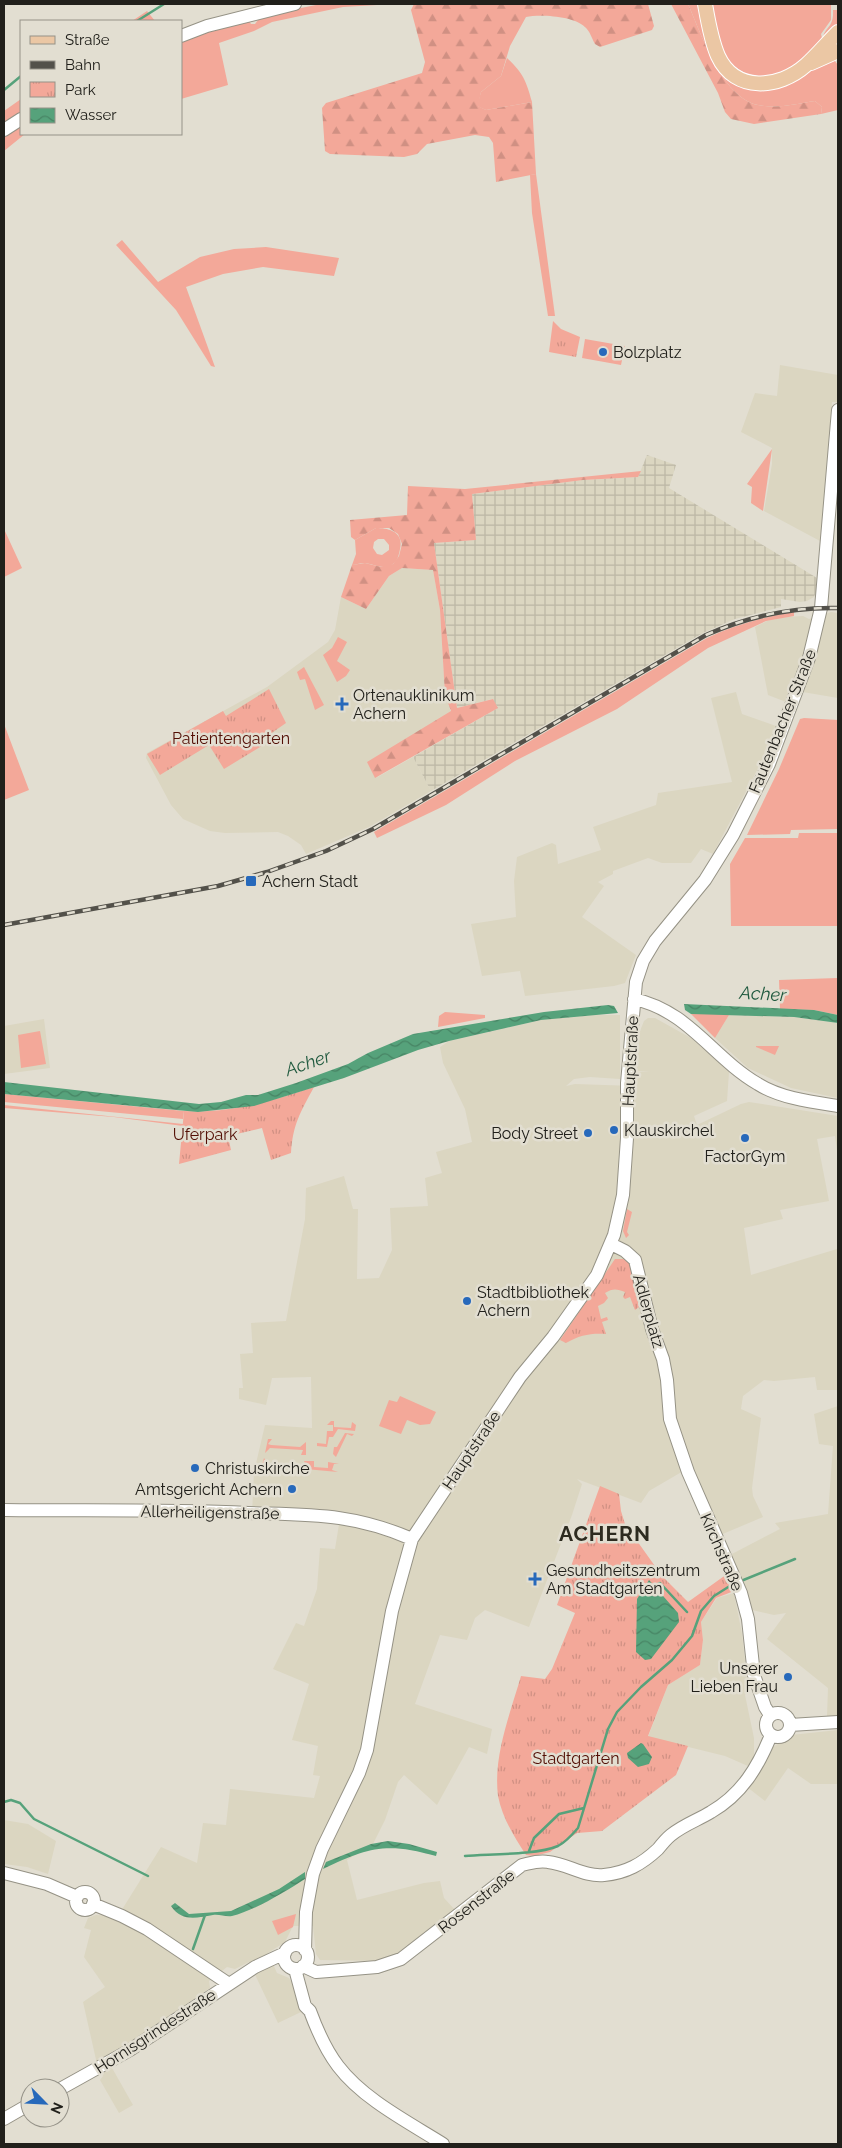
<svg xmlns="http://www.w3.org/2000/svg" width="842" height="2148" viewBox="0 0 842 2148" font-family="Raleway,sans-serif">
<defs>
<pattern id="industrial-grid" width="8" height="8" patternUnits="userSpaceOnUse" patternTransform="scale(1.25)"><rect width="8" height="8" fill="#dbd6c1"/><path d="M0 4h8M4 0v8" fill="none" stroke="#bcb7a5"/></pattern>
<pattern id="forest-firs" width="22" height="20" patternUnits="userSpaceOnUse" patternTransform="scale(1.25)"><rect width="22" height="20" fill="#f3a899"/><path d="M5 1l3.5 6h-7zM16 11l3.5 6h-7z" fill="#d09083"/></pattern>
<pattern id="park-tufts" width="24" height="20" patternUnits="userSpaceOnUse" patternTransform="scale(1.25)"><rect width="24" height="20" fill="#f3a899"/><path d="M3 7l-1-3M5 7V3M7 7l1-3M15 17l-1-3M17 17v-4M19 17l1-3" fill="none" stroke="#d09083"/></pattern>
<pattern id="water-waves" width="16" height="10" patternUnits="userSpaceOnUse" patternTransform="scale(1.25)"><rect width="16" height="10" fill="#56a27b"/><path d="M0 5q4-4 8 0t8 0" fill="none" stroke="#478464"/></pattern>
</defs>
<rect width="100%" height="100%" fill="#e2ded1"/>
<!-- built -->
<path fill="#dbd6c1" d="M780 365 838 375V402H832L820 541 764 511 772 464V448L741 432 755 393 777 396Z
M402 568 433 570 440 610 445 695 451 712 376 778 413 757 431 791 369 827 306 854 301 845 288 836 278 832 225 833 210 831 183 819 171 805 146 758 147 753 267 687 328 642 335 630 341 597 366 609 389 576Z
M831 612 838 613V698L791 690 786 702 768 695 755 627 767 621 786 617 803 616 809 619Z
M736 692 742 714 776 726 761 763 713 854 701 849 691 863H662L648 858 613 871V874L598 882 604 886 582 917 636 955 625 983 614 986 525 996 520 971 482 976 471 924 516 917 514 881 517 857 552 843 556 845 558 864 601 850 593 827 656 805 658 793 732 782 711 698Z
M576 1015H620V1079L590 1077 574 1079 566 1086 575 1084 634 1086 635 1072H650L636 1071 640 1031 644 1021 648 1018H655L691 1038 729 1072 727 1101 694 1116 697 1125 741 1104 749 1102 838 1116V1158L835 1136 817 1139 829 1201 780 1210 783 1219 744 1228 751 1275 837 1249 838 1390H817L815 1377 774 1381 764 1380 743 1396 741 1409 761 1418 752 1488 753 1496 763 1517 718 1536 685 1470 649 1491 641 1503 577 1479 582 1484 572 1515 529 1627 485 1610 475 1618 467 1640 440 1635 415 1704 492 1729 487 1754 469 1747 437 1805 404 1775 398 1782 385 1820 373 1844 347 1860 357 1900 424 1883 440 1881 444 1898 456 1911 392 1957 379 1961 320 1960 316 1954 313 1926H293L285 1942 268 1953 277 1973 289 1978 295 1988 301 2012 278 2023 249 1962 235 1969 227 1967 209 1981 210 1988 107 2059 133 2105 119 2113 100 2080 103 2076 97 2064 83 2002 105 1987 84 1957 91 1930 84 1928 88 1918 96 1915 118 1916 161 1847 197 1863 203 1823 226 1825 230 1789 314 1798 320 1776 313 1775 318 1746 292 1740 309 1684 273 1669 296 1623 304 1626 317 1589 320 1548 335 1549 340 1518 252 1514 254 1472 265 1425 312 1428 311 1377 272 1378 266 1405 239 1399V1388H243L240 1354 253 1353 251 1323 286 1321 305 1219 306 1188 344 1176 353 1209H358L357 1279 379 1278 392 1250 390 1208 428 1206 425 1178 442 1173 436 1152 472 1142 465 1109 443 1063 440 1047 449 1041 541 1020Z
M729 1015 794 1017 838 1023V1098L791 1088 748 1068 715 1038Z
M44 1019 50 1068 4 1074V1026Z
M838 1406V1716H827L828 1688 767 1639 786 1613 774 1615 752 1610 730 1555 780 1529 775 1523 828 1514 833 1446 819 1444 814 1414Z
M734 1593 742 1634 748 1688 745 1695 754 1738V1760L791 1735 838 1730V1784H811L788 1768 765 1801 747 1787 757 1770 725 1756 648 1737 668 1685 700 1665 703 1640 701 1622 717 1598Z
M4 1820 28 1824 56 1841 48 1874 27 1867 4 1864Z"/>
<!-- industrial -->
<path fill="url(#industrial-grid)" d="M647 455 676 465 669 488 817 578 816 592 814 597 807 601 800 602 781 599V607L735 619 703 633 431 791 413 757 498 708 492 699 457 708 434 543 476 540 472 494 583 480 638 477Z"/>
<!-- grass -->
<path fill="#f3a899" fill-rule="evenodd" d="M321 4H394L343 7 272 22 254 31 219 43 228 85 181 99V41L213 29 249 21 251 24H255L261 16Z
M688 4H698L711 53 751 88 831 56 838 65V110L821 114 822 107 815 101C796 104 777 109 758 105 722 98 701 33 688 4Z
M710 4H831V20L821 34 823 42C812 52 796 68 784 75 775 79 766 78 757 76 721 71 716 34 710 4Z
M833 10H838C838 27 838 29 823 38 825 26 834 28 833 10Z
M147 11 155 21H132Z
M507 58C523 73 526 80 532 102L486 110 477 106 481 92 501 76Z
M21 99V114L4 125V111Z
M21 124V134H25L4 151V136Z
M536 174 555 316H548L532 213 530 175Z
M122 240 158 282 200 257 234 249 266 247 339 258 334 276 263 267 223 274 186 287 215 367 211 366 176 310 116 245Z
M585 339 625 346 621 365 582 358Z
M772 449 763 511 751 503 752 487 747 484Z
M376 528C389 528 404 532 400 549 399 554 398 560 394 563 384 572 373 563 364 563 360 563 355 565 352 565L356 554 355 540ZM378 539H384L389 545V550L382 555 377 554 373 548 374 542Z
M4 529 22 568 4 577Z
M794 612V616L766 621 708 648 617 709 515 761 446 805 377 838 374 832 707 638C735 625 763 617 794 612Z
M338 637 347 642 337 661 350 670 346 676 337 682 323 655 332 648Z
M304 667 324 705 315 710 305 679 300 680 297 672Z
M804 718 838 720V829L791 830 790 834 747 835 779 769 800 719Z
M4 724 29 790 4 800Z
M799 833H838V926H731L730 864 745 838H798Z
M837 978 838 1015 814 1010 780 1009 779 980Z
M445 1012 485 1015V1018L438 1027 439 1016Z
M708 1013 729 1015 715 1038 691 1014Z
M40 1031 46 1064 21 1068 18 1035Z
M756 1046H779L775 1055 756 1047Z
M4 1094 184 1111 183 1119 4 1102Z
M4 1105 183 1124V1126L114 1117 4 1108Z
M627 1209 632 1212 627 1232 629 1235 626 1238 623 1231Z
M400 1396 436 1412 430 1424 420 1425 407 1420 401 1434 379 1426 389 1400 397 1402Z
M331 1421H334V1427L351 1428 352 1422 356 1425 355 1431 338 1429 333 1437H329L327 1447 317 1446V1443L326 1444 327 1431H333V1425H327Z
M345 1433 354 1434 352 1436 347 1434 336 1457 333 1454 334 1447H337Z
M268 1439H272L268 1444 271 1445 300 1447 306 1442V1455H301L303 1450 270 1448 265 1453Z
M264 1458 268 1464 306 1466 304 1461H314V1467L328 1468V1462L339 1464H334L332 1470 338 1472 262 1465Z
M296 1914 293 1927 278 1935 272 1921Z"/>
<!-- forest -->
<path fill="url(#forest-firs)" d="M414 4H648L654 26 652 30 600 47 595 44C592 39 590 31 585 27 574 16 540 14 526 17L510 46 501 76 481 92 478 106 486 110 532 102 536 174 496 182 493 143 489 137 475 135 427 144 417 154 404 157 330 154 325 151 322 108 326 103 422 73 425 62 411 10Z
M671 4H688C701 33 722 98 758 105 777 109 796 104 815 101L822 107 821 114 754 124 731 119 725 112 718 93Z
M641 471 638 477 583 480 472 494 476 540 434 543 457 708 493 699 498 708 375 778 367 762 451 711 445 695 440 610 433 570 402 568 389 576 366 609 341 597 352 565 365 563 381 567 393 564 399 556 402 544 398 534 389 528H376L355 540 351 537 350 520 407 515 408 486 465 489Z"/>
<!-- park -->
<path fill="url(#park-tufts)" d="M553 321 561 329 580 337 576 357 549 352Z
M269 689 286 723 263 739 265 744 224 769 209 745 160 775 147 754 223 711 226 716Z
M314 1087C300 1113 293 1124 291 1153L271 1160 262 1128 228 1136 231 1150 179 1164 184 1111C229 1114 272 1101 314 1087Z
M615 1259H623L630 1263 639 1307 635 1310 630 1297 625 1299 623 1297 625 1292C617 1289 613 1288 605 1293L608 1298 604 1303 598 1306 601 1319 607 1317 608 1320 602 1322 606 1334C591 1333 580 1335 566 1343L560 1340Z
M600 1486 619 1494 621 1511 625 1524 662 1576 688 1602 727 1574 734 1591 716 1598 701 1622 703 1640 700 1665 668 1685 648 1736 688 1746 676 1775 602 1831 577 1833 550 1852 534 1856 526 1855C514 1837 502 1817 498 1796 493 1756 510 1714 521 1676L545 1679 552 1669 575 1613 557 1605Z"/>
<!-- water -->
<path fill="url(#water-waves)" d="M684 1004 814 1010 838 1015V1023L794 1017 691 1014 685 1010Z
M608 1005 614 1006 618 1013 541 1020 449 1041 418 1050 344 1078 254 1106 198 1112 4 1094V1082L199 1104 221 1102 246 1095H258L296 1083 348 1064 368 1053 413 1034 544 1012Z
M649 1580 678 1613 679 1622 651 1659 645 1660 636 1652 637 1599Z
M641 1743 643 1744 652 1757 649 1764 638 1767 628 1758 627 1753Z
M388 1841 409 1844 437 1852 436 1856C387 1842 368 1847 323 1869L326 1862 371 1844Z
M305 1872V1879C286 1891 254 1911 232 1916 226 1917 219 1914 213 1915 196 1918 182 1922 171 1906L175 1903 189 1914 231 1911 279 1889Z"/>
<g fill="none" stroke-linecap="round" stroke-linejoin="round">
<!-- stream -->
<path stroke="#56a27b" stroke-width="2.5" d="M137 21 164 4
M4 90 21 76
M741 1581 795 1559
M654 1586 660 1583 687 1612
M4 1802 11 1800 20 1803 34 1819 148 1876
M529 1851 534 1838 559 1814 584 1808
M465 1856C489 1854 537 1855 558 1846 566 1842 572 1835 578 1828L608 1729 617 1712 641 1687 672 1660 692 1636 701 1611 714 1596 733 1584
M193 1949 205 1915"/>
<!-- secondary casing -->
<g stroke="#959285" stroke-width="14">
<path id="secondary" d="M181 36 207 26 295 4
M4 130 21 119
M634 999C689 1011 712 1057 758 1084 780 1098 812 1102 838 1106
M611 1244 625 1251 635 1260 652 1329 663 1359 667 1380 670 1419 688 1472 741 1593 748 1619 754 1675 765 1707 770 1715
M4 1510C85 1511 166 1509 248 1513 311 1515 352 1513 412 1539
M766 1725a12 12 0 1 1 24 0a12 12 0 1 1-24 0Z
M790 1725 838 1722
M4 1873 47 1884 77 1897
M76 1901a9 9 0 1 1 18 0a9 9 0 1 1-18 0Z
M93 1904 122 1916 147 1929 229 1984
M284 1957a12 12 0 1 1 24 0a12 12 0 1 1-24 0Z
M305 1950 306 1912 313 1874 322 1849 359 1773 367 1750 392 1611 412 1539 520 1377 553 1337 597 1275 614 1235 623 1195 627 1138V1083L636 982 643 961 655 941 705 880 733 835 769 764 809 658 821 608 838 410
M303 1966 316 1972 329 1971 377 1967 401 1959 522 1865C531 1863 539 1860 548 1862 568 1864 584 1877 604 1875 626 1873 642 1864 658 1849 662 1844 666 1839 671 1835 683 1825 698 1820 711 1812 742 1794 758 1767 771 1735
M295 1969 305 2006 310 2011C317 2030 325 2049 338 2066 363 2099 408 2122 443 2144
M60 2089 130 2050 255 1967 285 1953
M4 2119 30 2104"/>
</g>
<!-- primary casing -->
<g stroke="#fff" stroke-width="16">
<path id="primary" d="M705 4C708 21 711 40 718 56 735 93 779 89 806 65 817 55 827 43 838 32
M811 63 838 51"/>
</g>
<!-- secondary -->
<use href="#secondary" stroke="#fff" stroke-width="12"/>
<!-- primary -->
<use href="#primary" stroke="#ebc7a4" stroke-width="14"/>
<!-- rail casing -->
<g stroke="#53514a" stroke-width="4.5">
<path id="rail" d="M4 925 218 886 267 872 326 851 373 829 706 635C749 616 791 607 838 608"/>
</g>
<!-- rail -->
<use href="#rail" stroke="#e2ded1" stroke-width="2.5" stroke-dasharray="8" stroke-linecap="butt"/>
</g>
<!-- markers -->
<g fill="#2769bb" stroke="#e2ded1" stroke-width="2">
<circle cx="603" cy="352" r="5"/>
<path d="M339.5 696.5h5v5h5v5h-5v5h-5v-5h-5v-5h5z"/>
<rect x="245" y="875" width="12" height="12" rx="2.5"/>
<circle cx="614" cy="1130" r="5"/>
<circle cx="588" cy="1133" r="5"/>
<circle cx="745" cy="1138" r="5"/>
<circle cx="467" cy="1301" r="5"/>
<circle cx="195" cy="1468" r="5"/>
<circle cx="292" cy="1489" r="5"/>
<path d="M532.5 1571.5h5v5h5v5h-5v5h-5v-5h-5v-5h5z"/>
<circle cx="788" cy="1677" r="5"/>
</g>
<g text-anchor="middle" stroke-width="5" stroke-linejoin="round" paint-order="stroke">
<!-- poi labels -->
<g font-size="16" fill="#21201b" stroke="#e2ded1" text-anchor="start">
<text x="613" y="358">Bolzplatz</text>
<text x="353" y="701">Ortenauklinikum<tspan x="353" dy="18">Achern</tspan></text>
<text x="262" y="887">Achern Stadt</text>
<text x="624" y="1136">Klauskirchel</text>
<text x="578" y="1139" text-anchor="end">Body Street</text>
<text x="745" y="1162" text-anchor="middle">FactorGym</text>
<text x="477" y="1298">Stadtbibliothek<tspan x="477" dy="18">Achern</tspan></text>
<text x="205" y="1474">Christuskirche</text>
<text x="282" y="1495" text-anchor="end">Amtsgericht Achern</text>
<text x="546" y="1576">Gesundheitszentrum<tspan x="546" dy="18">Am Stadtgarten</tspan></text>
<text x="778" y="1674" text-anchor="end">Unserer<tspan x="778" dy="18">Lieben Frau</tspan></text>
</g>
<!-- street labels -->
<g font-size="16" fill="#21201b" stroke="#e2ded1">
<text transform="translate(782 721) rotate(-68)" y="6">Fautenbacher Straße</text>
<text transform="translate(630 1061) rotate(-87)" y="6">Hauptstraße</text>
<text transform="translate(649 1311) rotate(74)" y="6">Adlerplatz</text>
<text transform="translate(471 1450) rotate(-56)" y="6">Hauptstraße</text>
<text transform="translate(210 1512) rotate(1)" y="6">Allerheiligenstraße</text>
<text transform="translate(722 1552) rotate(66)" y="6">Kirchstraße</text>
<text transform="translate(476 1901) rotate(-38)" y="6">Rosenstraße</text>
<text transform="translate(155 2031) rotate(-33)" y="6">Hornisgrindestraße</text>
</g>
<!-- park labels -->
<g font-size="16" fill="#520e04" stroke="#e2ded1">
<text x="231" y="744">Patientengarten</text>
<text x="205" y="1140">Uferpark</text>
<text x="576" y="1764">Stadtgarten</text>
</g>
<!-- water labels -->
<g font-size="18" font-style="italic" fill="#1f593e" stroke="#e2ded1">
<text transform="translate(763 994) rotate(3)" y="6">Acher</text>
<text transform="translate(308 1063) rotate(-19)" y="6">Acher</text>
</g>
<!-- district labels -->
<g font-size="21" font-weight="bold" letter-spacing="1" fill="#2d2b20" stroke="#e2ded1">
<text x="605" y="1541">ACHERN</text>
</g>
</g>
<!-- border -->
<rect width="842" height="2148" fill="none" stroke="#21201b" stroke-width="10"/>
<!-- legend -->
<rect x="20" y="20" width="162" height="115" fill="#e2ded1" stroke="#959288"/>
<rect x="30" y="36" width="25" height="8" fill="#ebc7a4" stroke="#959288"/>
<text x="65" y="45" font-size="15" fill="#21201b">Straße</text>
<rect x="30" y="61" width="25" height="8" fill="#53514a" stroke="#959288"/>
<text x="65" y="70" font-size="15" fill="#21201b">Bahn</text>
<rect x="30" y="82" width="25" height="15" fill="url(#park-tufts)" stroke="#959288"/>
<text x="65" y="95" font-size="15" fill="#21201b">Park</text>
<rect x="30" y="108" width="25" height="15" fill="url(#water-waves)" stroke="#959288"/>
<text x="65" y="120" font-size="15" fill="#21201b">Wasser</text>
<!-- north arrow -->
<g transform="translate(45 2103) rotate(114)"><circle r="24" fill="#e2ded1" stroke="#959288"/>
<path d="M0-4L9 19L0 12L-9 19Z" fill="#2769bb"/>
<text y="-8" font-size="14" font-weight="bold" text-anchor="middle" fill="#21201b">N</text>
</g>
</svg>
